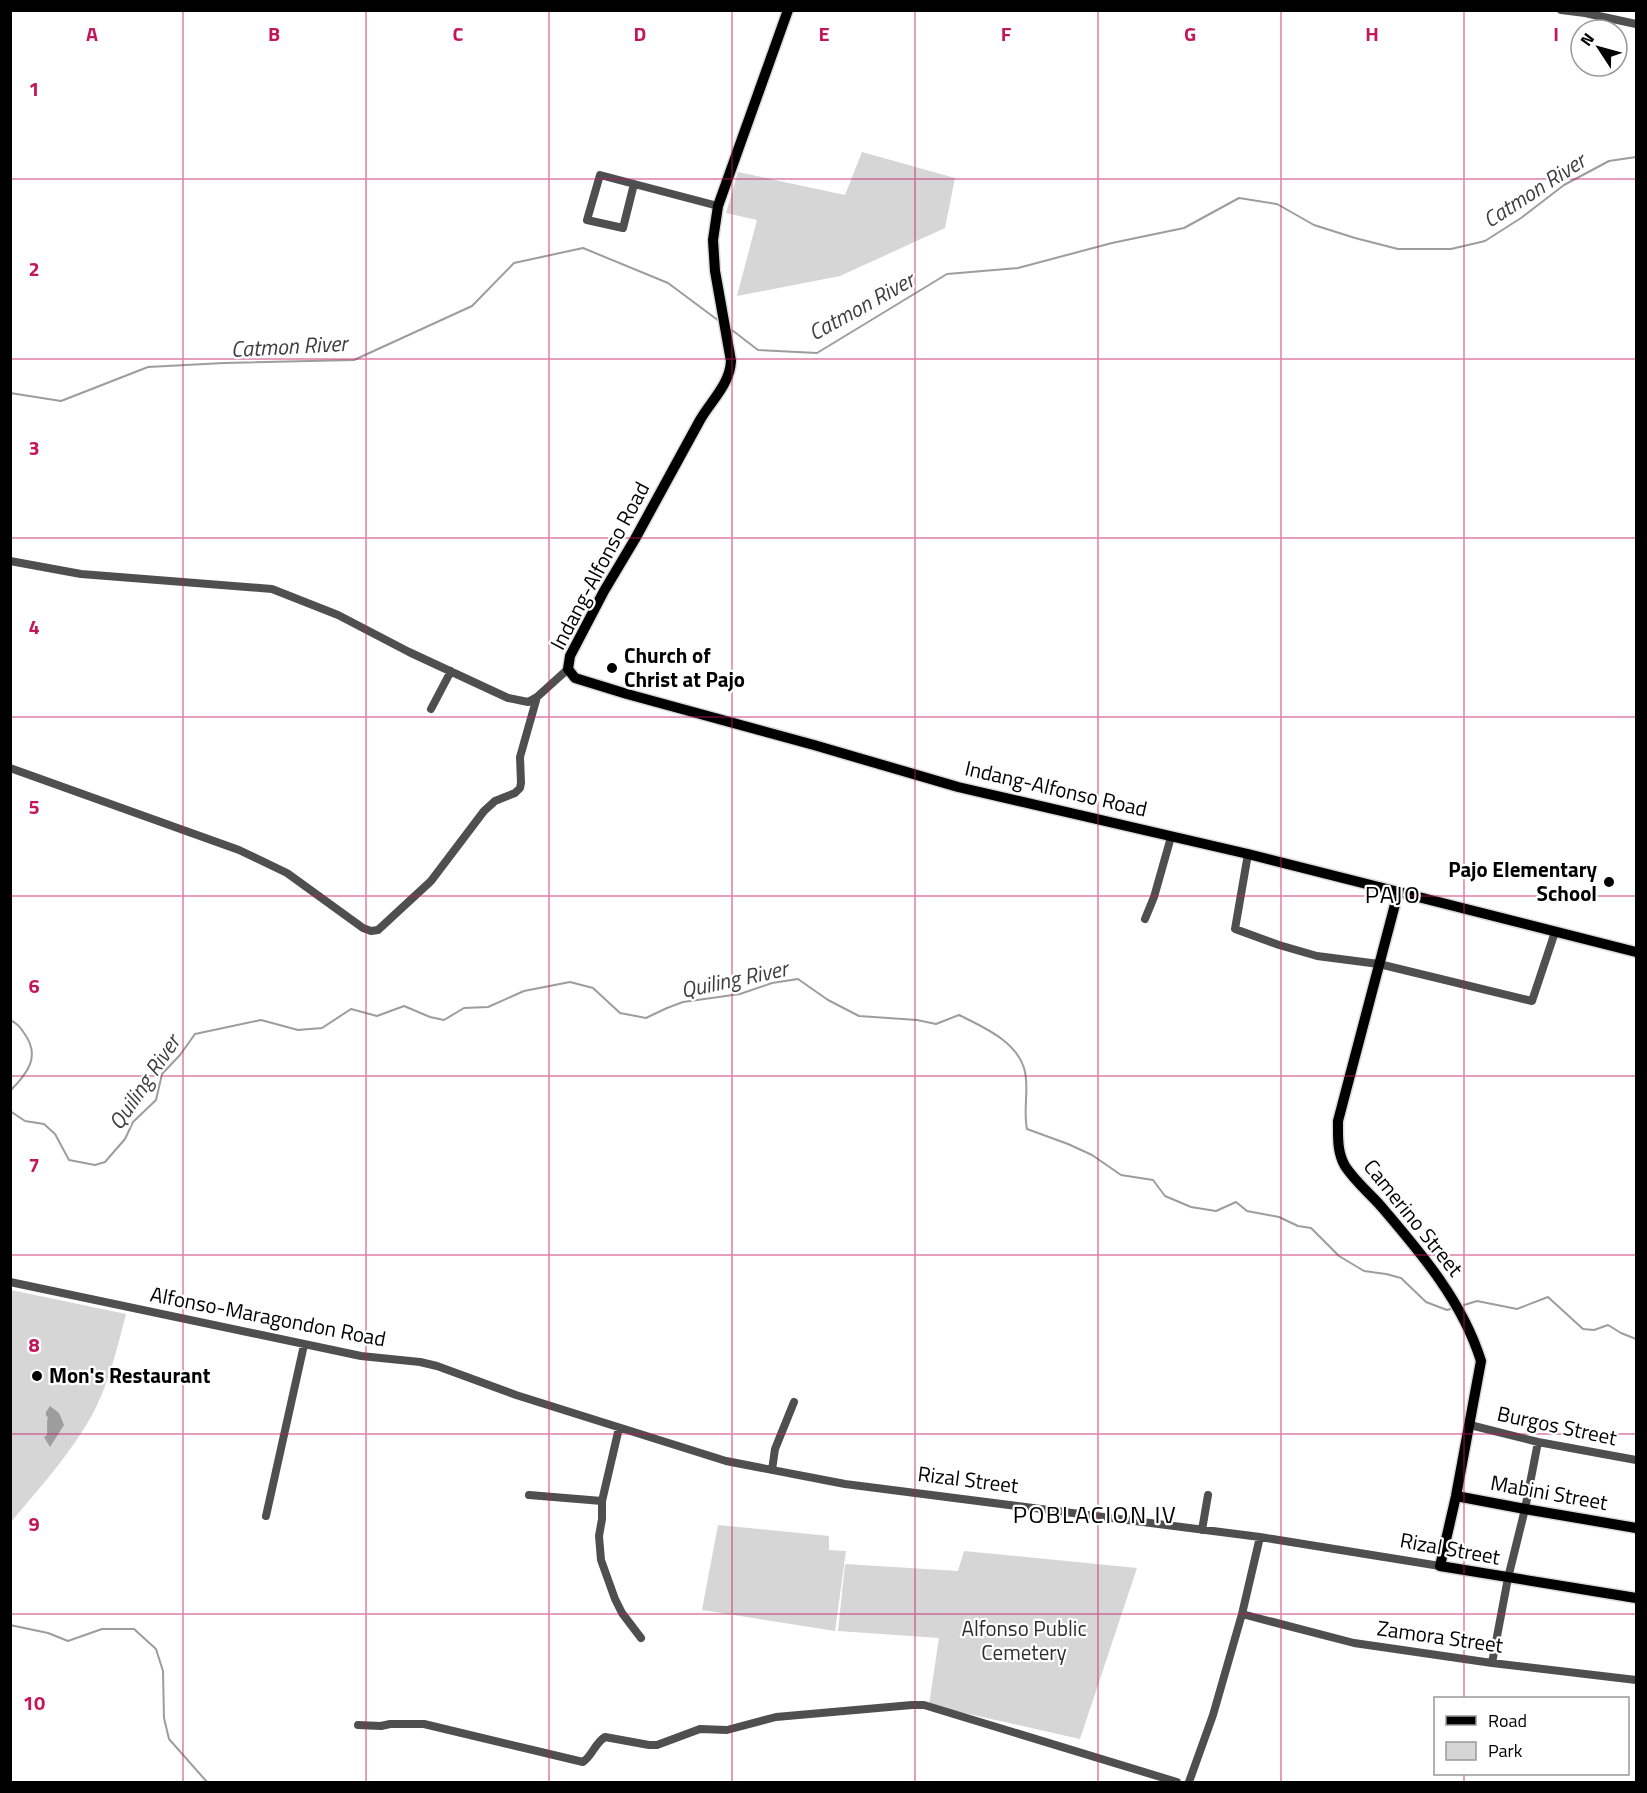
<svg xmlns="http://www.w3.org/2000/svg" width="1647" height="1793" viewBox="0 0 1647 1793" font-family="'Titillium Web',sans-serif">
<rect width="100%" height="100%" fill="#fff"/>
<!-- green -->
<path fill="#d6d6d6" d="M862 152 955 178 945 228 840 276 737 296 757 220 726 213 738 172 845 195Z
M11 1290 126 1314C116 1352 107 1393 85 1427 64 1461 37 1491 11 1522Z
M718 1525 829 1536V1550L846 1551 835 1631 702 1610Z
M964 1551 1137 1568 1080 1739 929 1705 939 1638 838 1631 845 1564 958 1571Z"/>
<!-- water -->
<path fill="#9d9d9d" d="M50 1406 59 1413 64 1425 50 1447 44 1437 47 1435C48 1429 46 1423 48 1417L46 1416V1412Z"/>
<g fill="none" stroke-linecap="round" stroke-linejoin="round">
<!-- stream -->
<path stroke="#9d9d9d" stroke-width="2" d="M728 327 758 350 817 353 947 274 1018 268 1112 243 1184 228 1239 198 1277 204 1314 225 1355 238 1398 249H1451L1485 241 1521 218 1564 185 1609 161 1636 157
M10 393 61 401 148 367 224 363 354 360 472 306 514 263 583 248 668 283 719 321
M10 1020C17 1023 20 1027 24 1033 41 1056 28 1073 10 1091
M10 1111 25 1121 44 1124 55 1134 69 1160 95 1165 105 1162 125 1139 133 1122 156 1100 162 1074 180 1055 195 1034 261 1020 298 1030 322 1028 351 1009 377 1016 404 1006 430 1017 444 1020 464 1008 488 1007 524 991 570 982 593 988 620 1013 646 1018 667 1008 683 1002 740 994 772 983 798 979 828 1000 859 1016 917 1020 936 1024 959 1015C983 1027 1019 1042 1025 1072 1029 1090 1023 1110 1027 1129L1068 1144 1092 1155 1121 1175 1153 1180 1165 1196 1191 1207 1216 1211 1236 1202 1247 1211 1279 1217 1298 1226 1311 1228 1339 1256 1364 1271 1386 1274 1401 1278 1426 1302 1447 1310 1453 1308
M1461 1306 1477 1301 1517 1309 1548 1297 1583 1329 1594 1330 1608 1325 1621 1333 1636 1339
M10 1625 48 1633 68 1641 102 1629H134L156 1649 163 1671 164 1718 169 1739 207 1782"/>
<!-- major casing -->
<g stroke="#dbdbdb" stroke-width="13">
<path id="major" d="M788 10 718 206 713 240 715 271 731 361C730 384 711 401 700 420L635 539 604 591 570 656 568 669 575 678 627 694 814 745 958 787 1248 854 1636 952
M1398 893 1338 1121C1338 1137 1337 1152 1345 1166 1354 1180 1368 1192 1379 1204 1420 1252 1462 1300 1481 1361L1456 1496 1440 1566 1636 1598
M1456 1496 1525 1509 1636 1528"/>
</g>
<!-- minor -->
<path stroke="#4f4f4f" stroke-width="8" d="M1561 10 1585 13 1636 24
M634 184 623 228 587 220 600 175 718 206
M10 561 81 574 272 589 338 615 409 652 508 698 528 702 537 697 568 669
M431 709 451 671
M10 768 239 850 287 873 363 928 371 931 378 930 431 881 484 811 495 801 515 793 520 788 521 783 520 757 537 697
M1248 854 1235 929 1279 945 1317 956 1379 964 1532 1001 1555 932
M1145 919 1154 897 1171 837
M10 1282 361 1356 420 1362 437 1366 516 1395 726 1461 845 1484 1260 1537 1440 1566
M1470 1425 1538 1442 1636 1460
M619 1428 602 1501V1519L599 1536 601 1560 615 1599 622 1613 641 1638
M772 1470 775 1449 794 1402
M529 1495 602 1501
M266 1516 304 1345
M1202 1530 1208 1495
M1242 1614 1354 1643 1492 1663 1636 1680
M1492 1663 1508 1578 1525 1509 1538 1442
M358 1725 381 1726 390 1724H424L583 1762C592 1756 595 1743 605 1737L649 1745H657L700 1729 727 1730 776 1717 912 1705H924L1177 1782
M1189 1782 1213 1715 1242 1614 1260 1537"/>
<!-- major -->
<use href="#major" stroke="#000" stroke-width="10"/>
</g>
<!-- grid -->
<path fill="none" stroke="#c2185b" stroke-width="1.5" stroke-opacity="0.55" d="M183 10V1782M366 10V1782M549 10V1782M732 10V1782M915 10V1782M1098 10V1782M1281 10V1782M1464 10V1698M10 179H1636M10 359H1636M10 538H1636M10 717H1636M10 896H1636M10 1076H1636M10 1255H1636M10 1434H1636M10 1614H1636M1464 1774V1782"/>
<!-- markers -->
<g fill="#000" stroke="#fff" stroke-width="2">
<circle cx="612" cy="668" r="6"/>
<circle cx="1609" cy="882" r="6"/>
<circle cx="37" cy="1376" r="6"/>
</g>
<g text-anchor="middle" stroke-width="4.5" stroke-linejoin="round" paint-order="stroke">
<!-- street labels -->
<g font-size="21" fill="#000" stroke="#fff">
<text transform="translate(600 566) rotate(-62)" y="7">Indang-Alfonso Road</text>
<text transform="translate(1056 789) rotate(13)" y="7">Indang-Alfonso Road</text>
<text transform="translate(1413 1218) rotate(51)" y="7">Camerino Street</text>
<text transform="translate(268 1317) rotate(11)" y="7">Alfonso-Maragondon Road</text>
<text transform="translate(1557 1426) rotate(12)" y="7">Burgos Street</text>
<text transform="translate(968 1480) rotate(7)" y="7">Rizal Street</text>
<text transform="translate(1549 1493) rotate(10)" y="7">Mabini Street</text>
<text transform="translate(1450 1549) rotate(10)" y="7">Rizal Street</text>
<text transform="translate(1440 1637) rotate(8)" y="7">Zamora Street</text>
</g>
<!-- poi labels -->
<g font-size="21" font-weight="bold" fill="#000" stroke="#fff" text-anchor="start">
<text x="624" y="663">Church of<tspan x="624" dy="24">Christ at Pajo</tspan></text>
<text x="1597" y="877" text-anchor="end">Pajo Elementary<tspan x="1597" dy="24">School</tspan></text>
<text x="49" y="1383">Mon's Restaurant</text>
</g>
<!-- park labels -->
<g font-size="21" fill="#2d2d2d" stroke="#fff">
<text x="1024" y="1636">Alfonso Public<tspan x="1024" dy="24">Cemetery</tspan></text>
</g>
<!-- water labels -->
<g font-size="22" font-style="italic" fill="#3e3e3e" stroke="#fff">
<text transform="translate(1534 190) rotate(-33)" y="8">Catmon River</text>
<text transform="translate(861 306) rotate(-29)" y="8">Catmon River</text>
<text transform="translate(289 346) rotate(-3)" y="8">Catmon River</text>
<text transform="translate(734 979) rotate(-12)" y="8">Quiling River</text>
<text transform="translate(144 1082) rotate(-56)" y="8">Quiling River</text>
</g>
<!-- quarter labels -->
<g font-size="24" letter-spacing="1.5" fill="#000" stroke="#fff">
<text x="1393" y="903">PAJO</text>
<text x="1095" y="1523">POBLACION IV</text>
</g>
</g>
<g font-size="20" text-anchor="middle" font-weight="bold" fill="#c2185b" stroke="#fff" stroke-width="4.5" stroke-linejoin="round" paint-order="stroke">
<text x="92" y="41">A</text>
<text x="274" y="41">B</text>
<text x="458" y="41">C</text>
<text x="640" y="41">D</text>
<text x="824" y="41">E</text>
<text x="1006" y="41">F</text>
<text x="1190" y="41">G</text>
<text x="1372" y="41">H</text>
<text x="1556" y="41">I</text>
<text x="34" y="96">1</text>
<text x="34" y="276">2</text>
<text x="34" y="455">3</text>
<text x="34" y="634">4</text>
<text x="34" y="814">5</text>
<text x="34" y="993">6</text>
<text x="34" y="1172">7</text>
<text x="34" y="1352">8</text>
<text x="34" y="1531">9</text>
<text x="34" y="1710">10</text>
</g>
<!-- border -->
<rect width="1647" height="1793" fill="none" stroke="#000000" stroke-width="24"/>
<!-- legend -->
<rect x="1434" y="1697" width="195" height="78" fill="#ffffff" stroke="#999999" stroke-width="1.5"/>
<rect x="1446" y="1716" width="30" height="9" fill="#000000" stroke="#999999" stroke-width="1.5"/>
<text x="1488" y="1727" font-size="18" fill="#000000">Road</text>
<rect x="1446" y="1742" width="30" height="18" fill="#d6d6d6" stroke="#999999" stroke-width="1.5"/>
<text x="1488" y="1757" font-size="18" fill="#000000">Park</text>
<!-- north arrow -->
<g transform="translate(1599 48) rotate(306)"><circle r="28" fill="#ffffff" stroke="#999999" stroke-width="1.5"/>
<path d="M0-4.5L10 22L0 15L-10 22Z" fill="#000000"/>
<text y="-9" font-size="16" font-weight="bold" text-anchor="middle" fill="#000000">N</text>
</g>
</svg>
